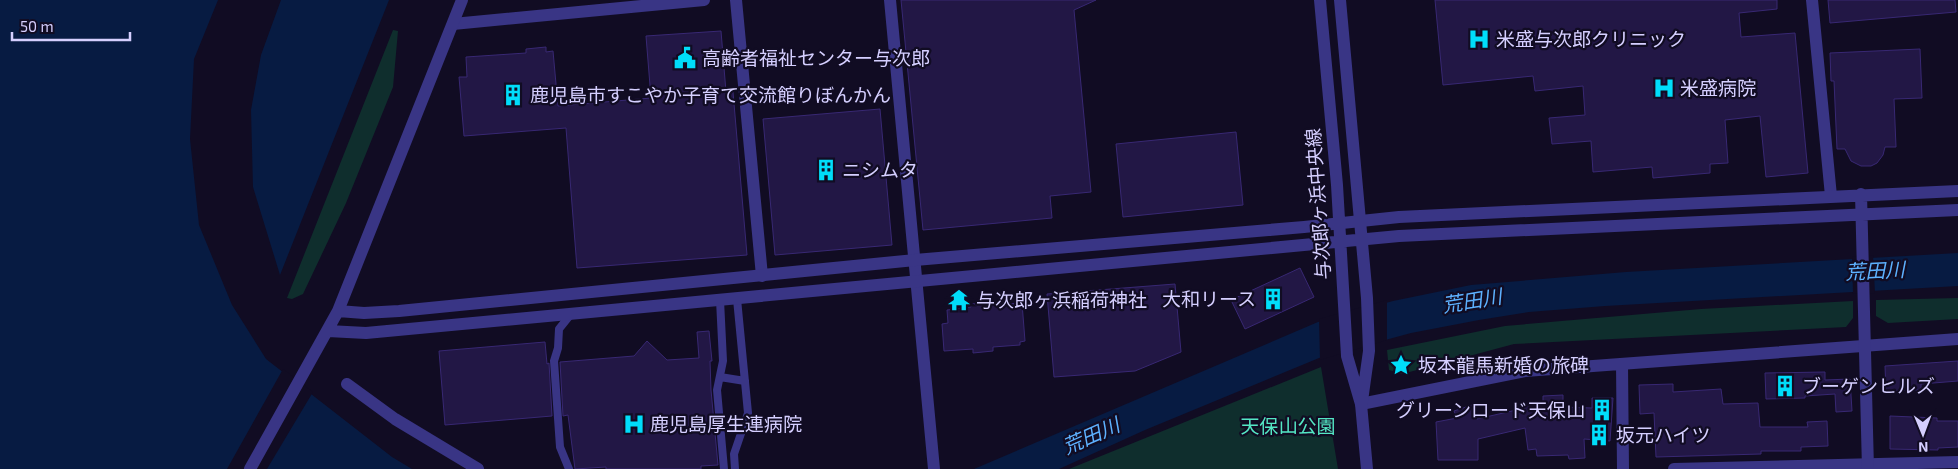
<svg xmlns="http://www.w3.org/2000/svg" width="1958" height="469" viewBox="0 0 1958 469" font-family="'Exo 2','Noto Sans JP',sans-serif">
<rect width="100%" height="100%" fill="#110c23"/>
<!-- green -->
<path fill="#0f2e2d" d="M393 30 398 31 393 87 346 203 303 294 292 299 287 298Z
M1958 298V319L1888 323 1876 316V300Z
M1853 301V318L1846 327 1514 344 1402 374 1389 370 1387 350 1505 326 1701 309Z
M1321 367 1338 469H1069Z"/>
<!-- water -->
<path fill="#071b42" d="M0 0H218L194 59 190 139 199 225 232 305 266 359 392 457 412 469H0Z
M281 0H389L280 275 253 187 251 110 261 55Z
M1958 253V286L1605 306 1529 312 1479 320 1411 333 1319 358 1145 430 1059 469H974L1318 322 1393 301 1471 285 1626 272Z"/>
<!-- pier -->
<path fill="#110c23" d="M1873 255 1875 293 1853 294 1852 257Z
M1387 300V340L1320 360 1319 319Z
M283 369 313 392 267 469H227Z"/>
<!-- building -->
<path fill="#221745" stroke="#382873" d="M901 0H1096L1074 10 1091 192 1050 196 1052 218 923 230Z
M1435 0H1777V9L1739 13 1741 37 1795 33 1808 173 1766 177 1760 116 1725 120 1728 163 1710 164V173L1653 178 1652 167 1593 172 1591 141 1552 144 1549 118 1585 115 1583 86 1535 91 1533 76 1443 85Z
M1828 0H1955L1956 12 1830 23Z
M721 31 726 92H733L747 255 577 268 566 128 464 136 459 77H467L466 57 526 53V49L546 47V52L553 51 558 106 651 98 646 36Z
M1920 49 1922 98 1894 99 1896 147H1885L1883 155 1877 163 1871 166H1861L1851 161 1845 149H1837L1834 81H1831L1830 53Z
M880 109 892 245 775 255 763 119Z
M1236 132 1243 205 1123 217 1116 144Z
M1300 268 1314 297 1245 329 1231 300Z
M1175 284 1181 352 1135 371 1054 377 1047 294Z
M1006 301 1007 304 1022 303 1025 341 1020 342V345L993 347V351L973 353V349L944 351 942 324 948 323 947 310 971 307V304Z
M709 331 712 361H710L711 390 718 465 701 466V469H606V467L575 469 568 415 563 416 560 362 634 356 647 341 667 360 699 358 697 332Z
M545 342 547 364 549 363 552 416 445 425 439 351Z
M1958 361V381L1921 384V390L1886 391 1885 366Z
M1825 372V380L1850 379 1852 411 1836 412 1835 394 1805 396V398L1766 399 1765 373Z
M1673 384V392L1721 389 1723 404 1758 403 1760 427H1808L1807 422 1827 421 1828 446 1801 447V451H1761V454L1656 457 1654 413 1640 414 1639 385Z
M1563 395V407L1592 408V398H1613L1610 441 1584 439 1585 458 1569 459 1568 455 1537 456 1536 449 1528 450 1525 428 1478 439V460H1438L1436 422 1457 418 1454 411 1472 405 1477 419 1525 408V404L1543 403V396Z
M1890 416 1937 418V421H1958V447L1938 448V450L1890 449Z"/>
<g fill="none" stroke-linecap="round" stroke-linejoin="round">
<!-- service -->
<path stroke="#393585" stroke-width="8" d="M720 300 723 361 717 390 724 469
M720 377 745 381
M569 469 560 447 554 361 558 348 559 329 571 314
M735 469 734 454 748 413 737 299"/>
<!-- minor -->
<path stroke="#393585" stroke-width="12" d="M736 0 762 276
M890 0 934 469
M1812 0 1831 196
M453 24 704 0
M1622 364 1623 469
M347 384 395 419 478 469
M1361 404 1525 371 1958 339
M1674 469 1958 462"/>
<!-- tertiary -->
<path stroke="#393585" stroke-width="12" d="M1320 0 1337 185 1347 356 1361 404 1367 469
M1340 0 1367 298 1369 351 1362 401
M1861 194 1868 469
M338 311 364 313 399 311 915 260 1304 227 1399 217 1958 191
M328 331 366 333 1399 236 1958 210
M250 469 338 311 462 0"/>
</g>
<!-- icons -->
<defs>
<g id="hospital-bare" transform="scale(1.725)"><path d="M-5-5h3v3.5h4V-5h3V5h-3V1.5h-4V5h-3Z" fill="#00ddfa" stroke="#110c23" stroke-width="2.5" paint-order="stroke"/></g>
<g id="civic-bare" transform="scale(1.725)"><path d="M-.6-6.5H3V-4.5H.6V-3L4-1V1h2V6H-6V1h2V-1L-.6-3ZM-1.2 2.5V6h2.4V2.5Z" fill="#00ddfa" stroke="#110c23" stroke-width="2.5" paint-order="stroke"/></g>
<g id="building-bare" transform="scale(1.725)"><path d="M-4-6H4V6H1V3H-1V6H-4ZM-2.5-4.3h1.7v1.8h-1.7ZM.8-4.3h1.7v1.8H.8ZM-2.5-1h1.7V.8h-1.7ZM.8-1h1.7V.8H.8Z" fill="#00ddfa" stroke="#110c23" stroke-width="2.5" paint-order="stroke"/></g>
<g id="temple-bare" transform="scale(1.725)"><path d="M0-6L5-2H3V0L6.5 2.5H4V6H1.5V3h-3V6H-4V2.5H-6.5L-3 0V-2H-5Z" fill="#00ddfa" stroke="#110c23" stroke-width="2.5" paint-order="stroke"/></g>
<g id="sight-bare" transform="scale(1.725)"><path d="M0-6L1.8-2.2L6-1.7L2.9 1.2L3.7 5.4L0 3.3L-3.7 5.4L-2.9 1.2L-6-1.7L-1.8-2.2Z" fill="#00ddfa" stroke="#110c23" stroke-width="2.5" paint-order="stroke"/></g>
</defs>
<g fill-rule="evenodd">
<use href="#hospital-bare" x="1479" y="39"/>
<use href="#civic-bare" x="685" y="58"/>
<use href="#hospital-bare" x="1664" y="88"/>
<use href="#building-bare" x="513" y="95"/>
<use href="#building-bare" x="826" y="170"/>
<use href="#building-bare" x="1273" y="299"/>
<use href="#temple-bare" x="959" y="300"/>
<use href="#sight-bare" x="1401" y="365"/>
<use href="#building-bare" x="1785" y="386"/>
<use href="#building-bare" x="1602" y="410"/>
<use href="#hospital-bare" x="634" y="424"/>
<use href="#building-bare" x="1599" y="435"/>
</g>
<g text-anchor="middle" stroke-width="4.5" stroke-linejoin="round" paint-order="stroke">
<!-- poi labels -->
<g font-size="19" fill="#d5cfff" stroke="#110c23" text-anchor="start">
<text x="1496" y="46">米盛与次郎クリニック</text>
<text x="702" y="65">高齢者福祉センター与次郎</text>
<text x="1680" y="95">米盛病院</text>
<text x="530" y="102">鹿児島市すこやか子育て交流館りぼんかん</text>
<text x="842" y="177">ニシムタ</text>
<text x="1256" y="306" text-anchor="end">大和リース</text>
<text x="976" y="307">与次郎ヶ浜稲荷神社</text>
<text x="1418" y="372">坂本龍馬新婚の旅碑</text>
<text x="1802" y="393">ブーゲンヒルズ</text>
<text x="1585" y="417" text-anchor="end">グリーンロード天保山</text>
<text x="650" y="431">鹿児島厚生連病院</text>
<text x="1616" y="442">坂元ハイツ</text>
</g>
<!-- street labels -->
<g font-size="19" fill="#d5cfff" stroke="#110c23">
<text transform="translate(1318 204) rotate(-94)" y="7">与次郎ヶ浜中央線</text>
</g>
<!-- park labels -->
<g font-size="19" fill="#54e6c4" stroke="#110c23">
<text x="1288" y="433">天保山公園</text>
</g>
<!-- water labels -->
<g font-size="20" font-style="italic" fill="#5db1ff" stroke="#110c23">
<text transform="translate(1875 271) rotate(-3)" y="7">荒田川</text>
<text transform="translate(1472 301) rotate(-9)" y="7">荒田川</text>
<text transform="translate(1091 436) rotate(-24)" y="7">荒田川</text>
</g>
</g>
<!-- north arrow -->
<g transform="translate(1923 434) rotate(179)" stroke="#110c23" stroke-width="4" paint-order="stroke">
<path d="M0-4L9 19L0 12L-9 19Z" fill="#d5cfff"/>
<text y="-8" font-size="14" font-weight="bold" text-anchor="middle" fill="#d5cfff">N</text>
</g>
<!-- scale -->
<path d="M12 32v8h118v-8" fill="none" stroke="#d5cfff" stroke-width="2.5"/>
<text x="20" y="32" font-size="15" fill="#d5cfff" stroke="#110c23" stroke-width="4" paint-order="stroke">50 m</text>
</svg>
